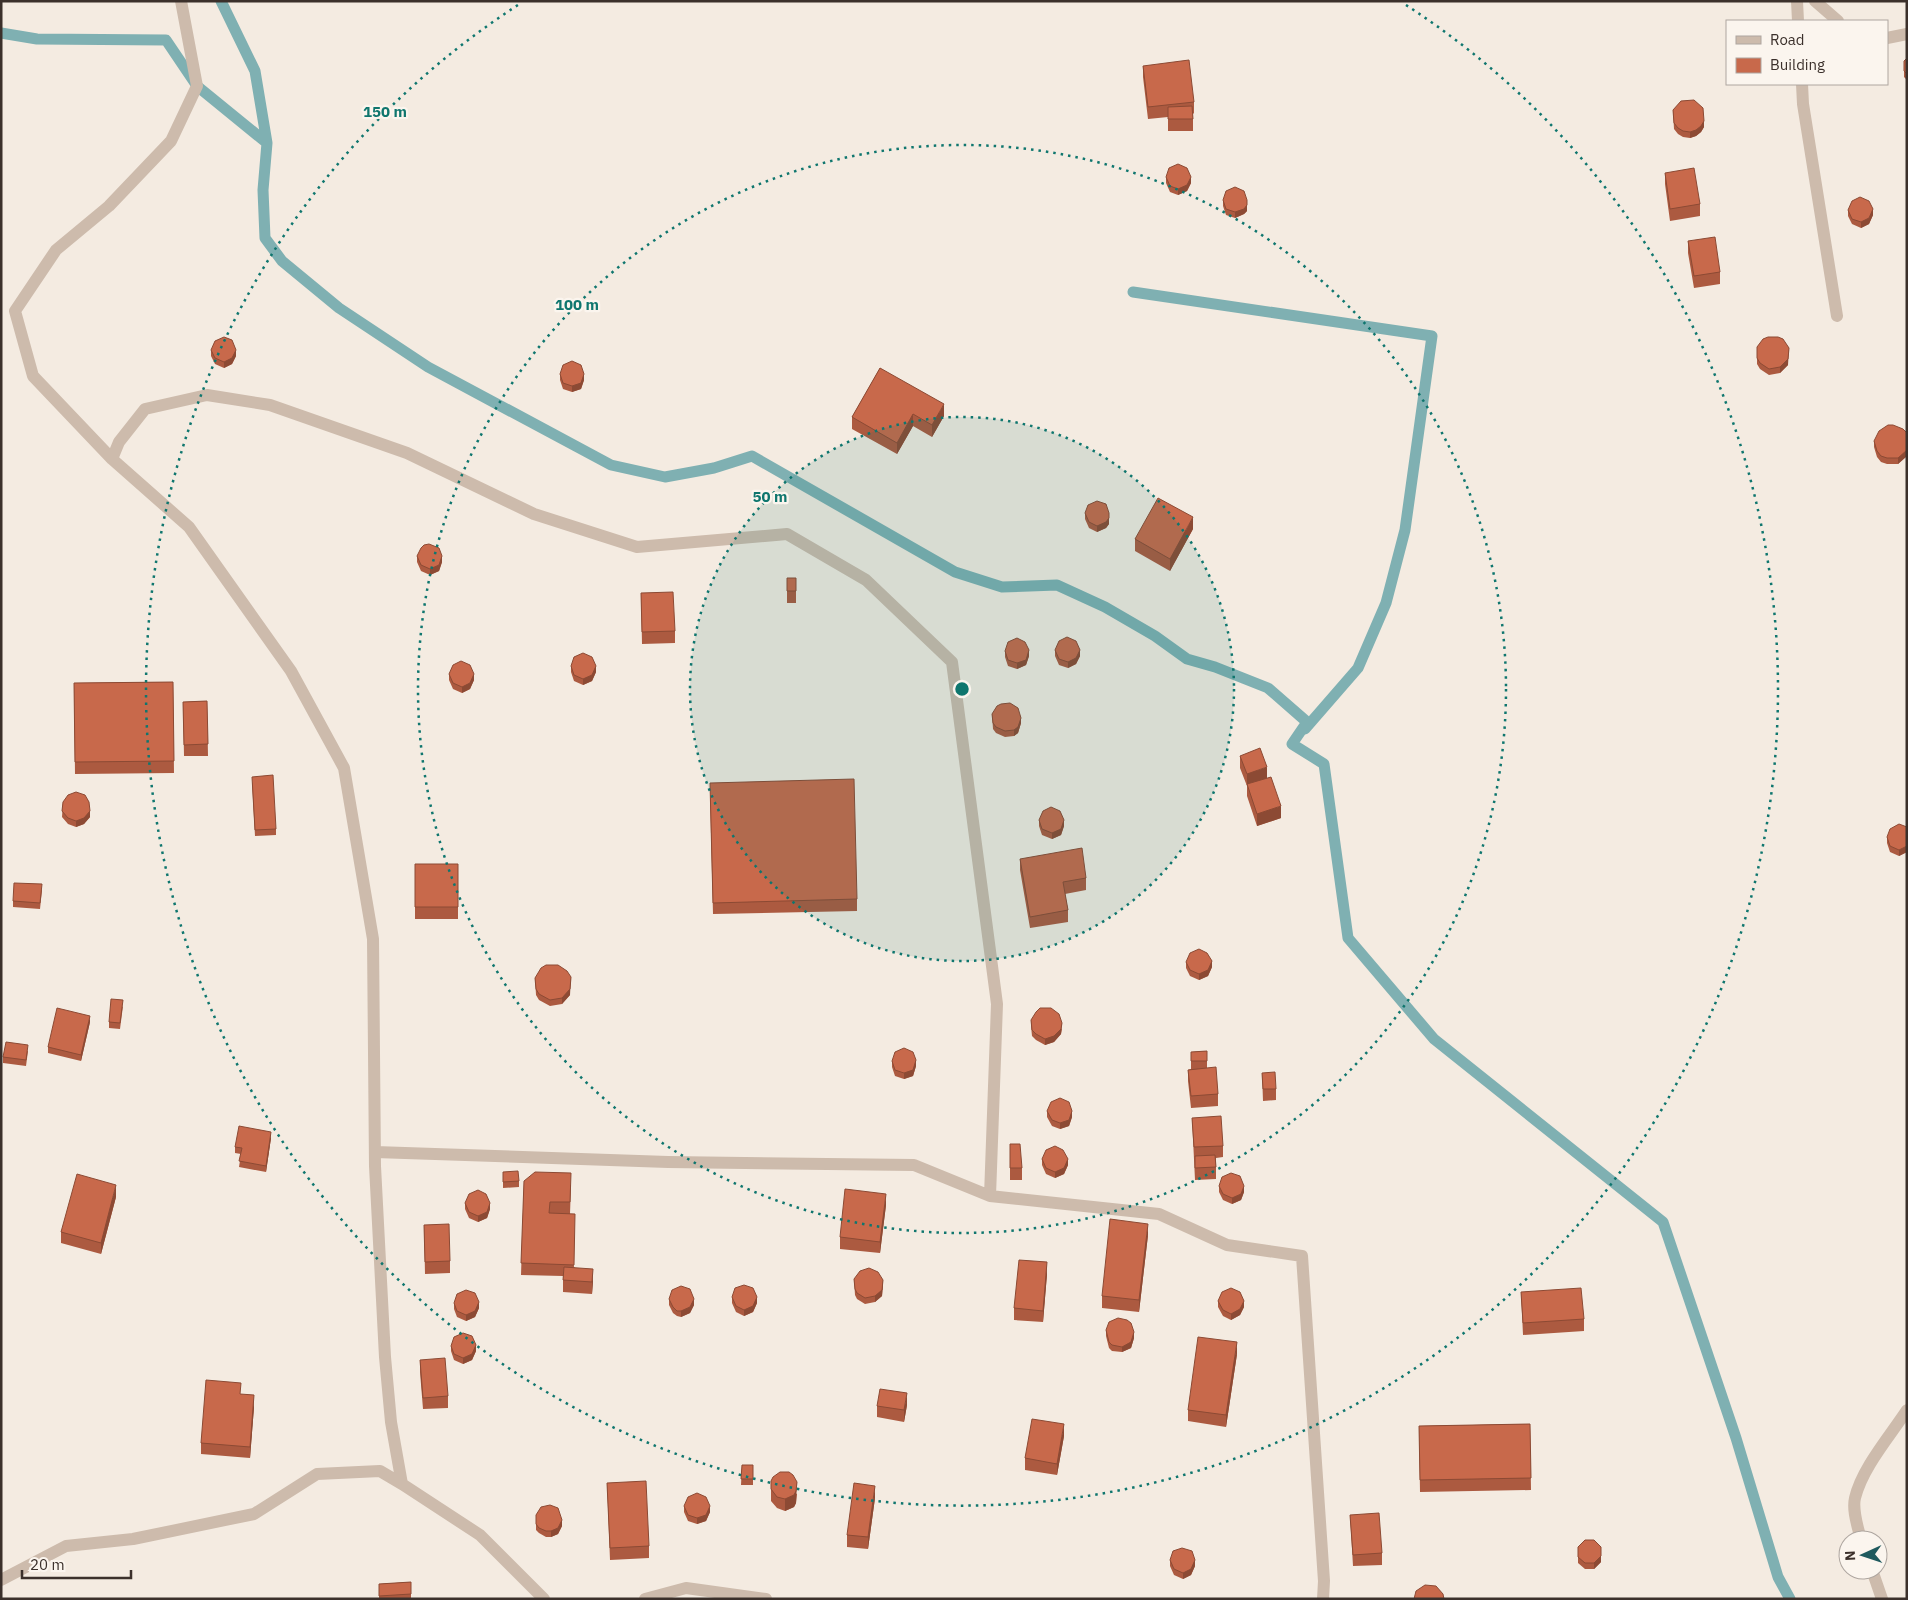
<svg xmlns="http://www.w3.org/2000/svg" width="1908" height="1600" viewBox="0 0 1908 1600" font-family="'IBM Plex Sans',sans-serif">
<rect width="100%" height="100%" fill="#f4ebe1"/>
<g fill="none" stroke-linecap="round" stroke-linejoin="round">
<!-- stream -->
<path stroke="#7fb0b2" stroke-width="11" d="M221 1 255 71 267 143 263 190 265 238 282 261 339 308 428 367 611 465 665 477 714 468 752 456 955 572 1002 587 1057 585 1105 607 1155 636 1187 659 1215 667 1268 688 1307 722 1292 744 1324 764 1348 938 1434 1039 1663 1222 1736 1438 1778 1577 1790 1599
M1 33 37 39 166 40 197 86 267 143
M1133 292 1432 336 1405 530 1386 603 1358 668 1305 729"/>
<!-- minor -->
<path stroke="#cdbbac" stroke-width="12" d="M181 1 197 86 171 141 109 206 56 250 15 311 33 376 112 459 189 527 291 671 344 768 373 939 375 1166 385 1357 391 1422 402 1484 480 1535 544 1599
M1797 1 1798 21
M1815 1 1838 21
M1887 38 1907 34
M1802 84 1803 104 1837 316
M112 459 119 442 145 409 207 395 270 405 407 453 534 514 637 547 787 534 866 580 952 662 997 1004 990 1196
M375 1152 668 1162 914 1165 990 1196 1159 1214 1227 1245 1302 1256 1324 1581 1323 1599
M1861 1540C1858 1527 1852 1511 1855 1498 1862 1468 1890 1436 1907 1410
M1872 1570 1882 1599
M1 1580 66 1546 133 1539 254 1514 317 1474 380 1471 402 1484
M645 1599 686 1588 766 1599"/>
</g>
<!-- wall -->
<path fill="#ac5a40" d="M1907 58V80L1904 77V61Z
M1143 66 1194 102V113L1193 114V131H1168V117L1148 119 1143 77Z
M1673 110 1704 127 1701 132 1696 136 1690 138 1683 137 1678 134 1674 129Z
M1665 173 1700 204V216L1670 221 1665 184Z
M1166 177 1191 183 1187 191 1178 195 1170 192 1166 183Z
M1223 200 1247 211 1244 214 1235 218 1226 215 1223 206Z
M1848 210 1873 215 1869 224 1861 228 1852 224 1848 216Z
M1688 241 1720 272V284L1694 288 1688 253Z
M1757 347 1788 365 1780 373 1769 375 1760 369 1757 364Z
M211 350 236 356 232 364 224 368 215 364 211 356Z
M880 368 944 416 932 437 913 426 897 454 852 429V417Z
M560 374 584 380 581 389 572 392 563 389 560 380Z
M1907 433V456L1898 464H1887L1881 462 1877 457 1874 447V441Z
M1085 513 1109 524 1106 528 1097 532 1089 528 1085 519Z
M1193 529 1170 571 1135 551V539Z
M417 556 442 562 439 571 430 575 421 571 417 562Z
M787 578H796V603H787Z
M641 593 675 631V643L642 644Z
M1055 650 1080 656 1076 664 1068 668 1059 665 1055 656Z
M1005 651 1029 656 1026 665 1017 669 1008 666 1005 657Z
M571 666 596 672 592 681 583 685 574 681 571 672Z
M449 674 474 680 470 689 462 693 453 689 449 680Z
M173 682 174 773 75 774 74 683Z
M207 701 208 756H184L183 702Z
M992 714 1021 723 1018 733 1014 736 1005 737 996 733 993 729Z
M1240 756 1267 778 1281 818 1257 826 1247 796V786L1240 768Z
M252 782 276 829V835L255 836Z
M710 795 857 899V911L713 914Z
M63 802 90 817 84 824 76 827 68 824 62 817Z
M1039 820 1064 826 1061 835 1052 839 1042 835 1039 826Z
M1907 827V852L1899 856 1890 852 1887 843V837Z
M1020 859 1086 878V890L1065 894 1068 910V922L1030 928 1020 870Z
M415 864H458V919H415Z
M42 890 40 909 13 907V901Z
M1186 962 1212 967 1208 976 1199 980 1190 976 1186 968Z
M535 978 570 995 562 1004 550 1006 539 1000 536 995Z
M123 1006 120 1029 109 1028V1022Z
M1031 1020 1062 1029 1061 1034 1054 1042 1045 1045 1036 1040 1032 1036 1031 1026Z
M90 1022 81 1061 48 1053V1047Z
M28 1051 26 1066 3 1063V1057Z
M1207 1051V1068L1218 1094V1106L1191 1108 1188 1081V1070L1191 1069V1052Z
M892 1061 916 1066 913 1076 904 1079 895 1076 892 1067Z
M1262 1073 1276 1089V1100L1263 1101Z
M1047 1111 1072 1117 1069 1126 1060 1129 1052 1126 1047 1117Z
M1192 1118 1223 1146V1157L1216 1158V1179L1195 1180Z
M271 1138 266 1172 239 1167 241 1154 235 1153V1147Z
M1010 1144 1022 1168V1180H1010Z
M1042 1159 1068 1165 1064 1174 1055 1178 1046 1174 1042 1165Z
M503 1172 519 1181V1187L503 1188Z
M524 1181 571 1185 570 1214 574 1267 593 1281 592 1294 563 1292V1276L521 1275Z
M1219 1186 1244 1192 1241 1200 1232 1204 1223 1200 1219 1192Z
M116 1197 101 1254 61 1243V1232Z
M465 1203 490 1209 487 1218 478 1222 469 1218 465 1209Z
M886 1205 880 1253 840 1249V1237Z
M424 1225 450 1261V1273L425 1274Z
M1148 1235 1139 1312 1102 1308V1296Z
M1047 1274 1043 1322 1014 1320V1308Z
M854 1279 883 1286 882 1296 875 1302 865 1304 857 1299 855 1295Z
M1521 1292 1584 1319V1331L1523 1335Z
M732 1297 757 1303 753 1312 744 1316 736 1312 732 1303Z
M669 1299 694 1305 690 1313 681 1317 677 1316 673 1313 669 1305Z
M1218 1301 1244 1307 1240 1315 1231 1320 1223 1316 1218 1307Z
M454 1303 479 1308 475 1317 466 1321 457 1317 454 1309Z
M1106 1330 1134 1338 1131 1348 1122 1352 1112 1351 1109 1348 1106 1336Z
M451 1346 476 1351 472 1360 463 1364 454 1360 451 1351Z
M1237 1354 1226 1427 1188 1421V1410Z
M420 1360 448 1396V1408L423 1409 420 1372Z
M241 1394 254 1407 250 1458 201 1454V1443Z
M907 1405 904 1422 877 1417V1406Z
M1530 1424 1531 1490 1420 1492 1419 1426Z
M1064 1436 1057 1475 1025 1470V1458Z
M742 1465H753V1485H741Z
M771 1481 797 1494 796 1503 794 1507 785 1511 777 1508 771 1501Z
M607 1483 649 1546V1558L610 1560Z
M875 1498 868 1549 847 1547V1535Z
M684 1506 710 1512 706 1521 697 1524 688 1521 684 1512Z
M536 1515 562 1526 558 1534 551 1537H546L539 1533 536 1530Z
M1350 1515 1382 1553V1565L1353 1566Z
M1578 1547 1601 1562 1594 1569H1585L1578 1563Z
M1170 1560 1195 1566 1191 1575 1183 1579 1174 1575 1170 1566Z
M411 1582V1599H379V1584Z"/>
<!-- shaded-wall -->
<path fill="#8c4a34" d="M1704 121V127L1701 132 1696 136 1690 138V132Z
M1191 177V183L1187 191 1178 195V189Z
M1247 200V211L1244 214 1235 218V212Z
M1873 209V215L1869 224 1861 228V222Z
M1789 348 1788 365 1780 373V367Z
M236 350V356L232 364 224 368V362Z
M584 374V380L581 389 572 392V386Z
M944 404V416L932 437V425Z
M913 414V426L897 454V443Z
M1907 450V456L1898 464V458Z
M1109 513V524L1106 528 1097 532V526Z
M1193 517V529L1170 571V559Z
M442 556V562L439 571 430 575V569Z
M1029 650V656L1026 665 1017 669V663Z
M1080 650V656L1076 664 1068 668V662Z
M596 666V672L592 681 583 685V679Z
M474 674V680L470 689 462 693V687Z
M1021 718V723L1018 733 1014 736V730Z
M1267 767V778L1247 786V774Z
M1281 806V818L1257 826V814Z
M90 811V817L84 824 76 827V821Z
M1064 820V826L1061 835 1052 839V833Z
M1907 846V852L1899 856V850Z
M1212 961V967L1208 976 1199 980V974Z
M571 977 570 995 562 1004V998Z
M90 1016V1022L81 1061V1055Z
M1062 1023 1061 1034 1054 1042 1045 1045V1039Z
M916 1060V1066L913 1076 904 1079V1073Z
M1072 1111V1117L1069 1126 1060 1129V1123Z
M271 1132V1138L266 1172V1166Z
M1068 1159V1165L1064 1174 1055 1178V1172Z
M116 1185V1197L101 1254V1243Z
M1244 1186V1192L1241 1200 1232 1204V1198Z
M886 1194V1205L880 1253V1242Z
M490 1203V1209L487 1218 478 1222V1216Z
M1148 1224V1235L1139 1312V1300Z
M1047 1262V1274L1043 1322V1311Z
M593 1269V1281L592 1294V1282Z
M883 1280 882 1296 875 1302V1296Z
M757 1297V1303L753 1312 744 1316V1310Z
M694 1299V1305L690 1313 681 1317V1311Z
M1244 1301V1307L1240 1315 1231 1320V1314Z
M479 1302V1308L475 1317 466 1321V1315Z
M1134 1332V1338L1131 1348 1122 1352V1347Z
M1237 1342V1354L1226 1427V1415Z
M476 1345V1351L472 1360 463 1364V1358Z
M907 1393V1405L904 1422V1410Z
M254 1395V1407L250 1458V1447Z
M1064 1424V1436L1057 1475V1464Z
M797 1482 796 1503 794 1507 785 1511V1499Z
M875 1486V1498L868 1549V1537Z
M710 1506V1512L706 1521 697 1524V1518Z
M562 1520V1526L558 1534 551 1537V1531Z
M1601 1556V1562L1594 1569V1563Z
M1195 1560V1566L1191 1575 1183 1579V1573Z"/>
<!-- building -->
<path fill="#c8694b" stroke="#8c4a34" d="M1907 58V74L1904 71V61Z
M1189 60 1194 102 1148 107 1143 66Z
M1694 100 1703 108 1704 121 1701 126 1696 130 1690 132 1683 131 1678 128 1674 123 1673 110 1681 101Z
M1192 106 1193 119H1168V107Z
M1178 164 1187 168 1191 177 1187 185 1178 189 1170 186 1166 177 1169 168Z
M1694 168 1700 204 1670 209 1665 173Z
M1235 187 1244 191 1247 200V205L1244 209 1235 212 1226 209 1223 200 1226 191Z
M1860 197 1869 201 1873 209 1869 218 1861 222 1852 219 1848 210 1852 201Z
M1715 237 1720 272 1694 276 1688 241Z
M224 337 232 340 236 350 232 358 224 362 215 358 211 350 215 341Z
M1768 337H1778L1783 339 1789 348 1788 359 1780 367 1769 369 1760 363 1757 358V347L1763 339Z
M572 361 581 365 584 374 581 383 572 386 563 383 560 374 563 365Z
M880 368 944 404 932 425 913 414 897 443 852 417Z
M1888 425H1893L1903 429 1907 433V450L1898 458H1887L1881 456 1877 451 1874 441 1879 431Z
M1158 498 1193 517 1170 559 1135 539Z
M1097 501 1106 504 1109 513V518L1106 522 1097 526 1089 522 1085 513 1088 505Z
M429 544 439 548 442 556 439 565 430 569 421 565 417 556 421 548 424 545Z
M787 578H796V591H787Z
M673 592 675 631 642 632 641 593Z
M1067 637 1076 641 1080 650 1076 658 1068 662 1059 659 1055 650 1059 641Z
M1017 638 1025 642 1029 650 1026 660 1017 663 1008 660 1005 651 1008 642Z
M583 653 592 657 596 666 592 675 583 679 574 675 571 666 574 657Z
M461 661 470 665 474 674 470 683 462 687 453 683 449 674 453 665Z
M173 682 174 761 75 762 74 683Z
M207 701 208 744 184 745 183 702Z
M1010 703 1018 708 1021 718 1018 727 1014 730 1005 731 996 727 993 723 992 714 997 706 1001 704Z
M1260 748 1267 767 1247 774 1240 756Z
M273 775 276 829 255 830 252 777Z
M1271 777 1281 806 1257 814 1247 784Z
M854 779 857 899 713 903 710 783Z
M76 792 85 795 89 802 90 811 84 818 76 821 68 818 62 811 63 802 68 795Z
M1051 807 1060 811 1064 820 1061 829 1052 833 1042 829 1039 820 1043 811Z
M1899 824 1907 827V846L1899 850 1890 846 1887 837 1890 829Z
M1082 848 1086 878 1063 882 1068 910 1030 917 1020 859Z
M415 864H458V907H415Z
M14 883 42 884 40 903 13 901Z
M1199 949 1207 953 1212 961 1208 970 1199 974 1190 970 1186 962 1190 953Z
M546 965H558L567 971 571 977 570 989 562 998 550 1000 539 994 536 989 535 978 541 968Z
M111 999 123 1000 120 1023 109 1022Z
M57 1008 90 1016 81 1055 48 1047Z
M1040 1008H1051L1059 1014 1062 1023 1061 1029 1054 1036 1045 1039 1036 1034 1032 1030 1031 1020 1036 1012Z
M6 1042 28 1045 26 1060 3 1057Z
M904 1048 913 1052 916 1060 913 1070 904 1073 895 1070 892 1061 895 1052Z
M1207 1051V1061H1191V1052Z
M1216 1067 1218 1094 1191 1096 1188 1070Z
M1275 1072 1276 1089H1263L1262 1073Z
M1060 1098 1069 1102 1072 1111 1069 1120 1060 1123 1052 1120 1047 1111 1051 1102Z
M1221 1116 1223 1146 1194 1147 1192 1118Z
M239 1126 271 1132 266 1166 239 1161 242 1148 235 1147Z
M1010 1144H1020L1022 1168H1010Z
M1055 1146 1063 1150 1068 1159 1064 1168 1055 1172 1046 1168 1042 1159 1046 1150Z
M1215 1155 1216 1167 1195 1168V1156Z
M518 1171 519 1181 503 1182V1172Z
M535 1172 571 1173 570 1202H550L549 1213 575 1214 574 1265 521 1263 524 1181Z
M1231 1173 1240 1176 1244 1186 1241 1194 1232 1198 1223 1194 1219 1186 1222 1177Z
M77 1174 116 1185 101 1243 61 1232Z
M845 1189 886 1194 880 1242 840 1237Z
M478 1190 486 1194 490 1203 487 1212 478 1216 469 1212 465 1203 469 1194Z
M1110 1219 1148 1224 1139 1300 1102 1296Z
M449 1224 450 1261 425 1262 424 1225Z
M1019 1260 1047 1262 1043 1311 1014 1308Z
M564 1267 593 1269 592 1282 563 1280Z
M869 1268 878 1272 883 1280 882 1290 875 1296 865 1298 857 1293 855 1289 854 1279 860 1271Z
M744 1285 753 1288 757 1297 753 1306 744 1310 736 1306 732 1297 735 1288Z
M681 1286 690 1289 694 1299 690 1307 681 1311H677L673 1307 669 1299 672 1290Z
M1231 1288 1240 1292 1244 1301 1240 1309 1231 1314 1223 1310 1218 1301 1222 1292Z
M1581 1288 1584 1319 1523 1323 1521 1292Z
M466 1290 475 1293 479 1302 475 1311 466 1315 457 1311 454 1303 457 1294Z
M1118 1318 1127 1320 1131 1323 1134 1332 1131 1342 1122 1347 1112 1345 1109 1342 1106 1330 1109 1322Z
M463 1333 472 1336 476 1345 472 1354 463 1358 454 1354 451 1346 454 1337Z
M1198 1337 1237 1342 1226 1415 1188 1410Z
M445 1358 448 1396 423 1398 420 1360Z
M206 1380 241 1383 240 1394 254 1395 250 1447 201 1443Z
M880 1389 907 1393 904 1410 877 1406Z
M1032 1419 1064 1424 1057 1464 1025 1458Z
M1530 1424 1531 1478 1420 1480 1419 1426Z
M742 1465H753V1479H741Z
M780 1472H789L793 1475 797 1482 796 1491 794 1495 785 1499 777 1497 771 1489V1481L773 1477Z
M646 1481 649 1546 610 1548 607 1483Z
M854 1483 875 1486 868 1537 847 1535Z
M697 1493 706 1497 710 1506 706 1515 697 1518 688 1515 684 1506 688 1497Z
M550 1505 558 1508 562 1520 558 1528 551 1531H546L539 1528 536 1524V1515L541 1507Z
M1379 1513 1382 1553 1353 1555 1350 1515Z
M1585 1540H1594L1601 1547V1556L1594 1563H1585L1578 1557V1547Z
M1182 1548 1192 1551 1195 1560 1191 1569 1183 1573 1174 1569 1170 1560 1173 1551Z
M411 1582V1594L379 1596V1584Z
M1425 1585 1436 1586 1443 1594 1444 1599H1414L1416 1591Z"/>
<!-- distance rings -->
<circle cx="962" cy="689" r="272" fill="#0f766e" fill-opacity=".12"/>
<g fill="none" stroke="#0f766e" stroke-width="2.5" stroke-dasharray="2.5 5">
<circle cx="962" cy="689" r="272"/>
<circle cx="962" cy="689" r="544"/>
<path d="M1406 5A816 816 0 1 1 518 5"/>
</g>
<circle cx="962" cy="689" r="8" fill="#0f766e" stroke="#fbf5ee" stroke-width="2.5"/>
<g font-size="15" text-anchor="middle" font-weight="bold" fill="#0f766e" stroke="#fbf5ee" stroke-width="4.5" stroke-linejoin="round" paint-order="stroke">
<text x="385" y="117">150 m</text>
<text x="577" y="310">100 m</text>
<text x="770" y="502">50 m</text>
</g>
<!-- border -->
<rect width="1908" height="1600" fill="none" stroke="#3b302b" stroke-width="5"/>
<!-- legend -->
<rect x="1726" y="20" width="162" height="65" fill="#fbf5ee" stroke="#aea6a0"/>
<rect x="1736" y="36" width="25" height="8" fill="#cdbbac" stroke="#aea6a0"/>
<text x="1770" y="45" font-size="15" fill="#3b302b">Road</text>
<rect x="1736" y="58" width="25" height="15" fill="#c8694b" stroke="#aea6a0"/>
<text x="1770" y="70" font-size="15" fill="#3b302b">Building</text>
<!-- north arrow -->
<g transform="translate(1863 1555) rotate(267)"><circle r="24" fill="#fbf5ee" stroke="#aea6a0"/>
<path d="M0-4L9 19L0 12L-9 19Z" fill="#1f5a5e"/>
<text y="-8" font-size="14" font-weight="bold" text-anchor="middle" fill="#3b302b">N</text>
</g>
<!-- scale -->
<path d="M22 1570v8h109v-8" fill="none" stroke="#3b302b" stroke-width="2.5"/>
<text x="30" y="1570" font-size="15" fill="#3b302b" stroke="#fbf5ee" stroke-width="4" paint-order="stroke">20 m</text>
</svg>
